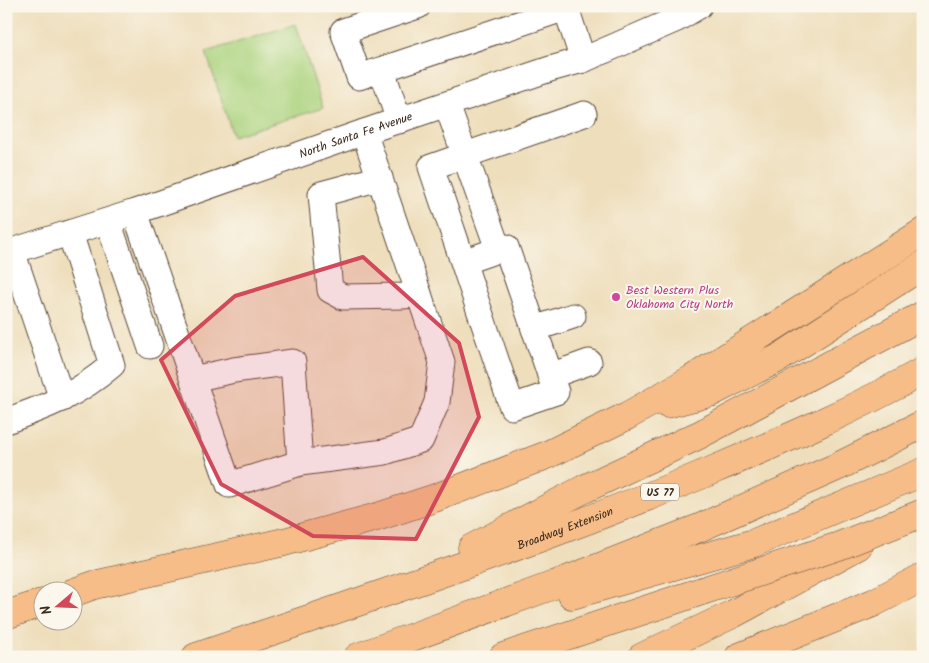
<svg xmlns="http://www.w3.org/2000/svg" width="929" height="663" viewBox="0 0 929 663" font-family="Kalam,sans-serif">
<rect width="100%" height="100%" fill="#fbf7ec"/>
<filter id="ink" filterUnits="userSpaceOnUse"><feTurbulence type="fractalNoise" baseFrequency=".02" numOctaves="2"/><feDisplacementMap in="SourceGraphic" scale="10" xChannelSelector="R" yChannelSelector="G"/><feConvolveMatrix kernelMatrix="1 2 1 2 8 2 1 2 1" color-interpolation-filters="sRGB"/></filter>
<filter id="wash" filterUnits="userSpaceOnUse"><feTurbulence type="fractalNoise" baseFrequency=".0096" numOctaves="4" result="noise"/><feDisplacementMap in="SourceGraphic" scale="20" xChannelSelector="R" yChannelSelector="G"/><feGaussianBlur stdDeviation="1.12" result="paint"/><feColorMatrix in="noise" values="0 0 0 0 0 0 0 0 0 0 0 0 0 0 0 0 0 1.4 0 .05"/><feComposite in="paint" operator="in"/></filter>
<g filter="url(#wash)">
<rect width="100%" height="100%" fill="#eedebc"/>
<!-- green -->
<path fill="#abd37e" stroke="#737e4e" d="M296 24 323 108 233 136 206 52Z"/>
</g>
<g filter="url(#ink)">
<g fill="none" stroke-linecap="round" stroke-linejoin="round">
<!-- minor casing -->
<g stroke="#564536" stroke-width="27">
<g id="minor">
<path d="M418 6 343 31 359 77 566 8 565 6"/>
<path d="M566 8 583 60"/>
<path d="M382 70 399 121"/>
<path d="M447 105 498 249"/>
<path d="M380 178 321 194 330 290 343 297 403 296 419 294"/>
<path d="M135 212 229 485 300 463 385 452 421 440 437 402 442 362 364 132"/>
<path d="M108 221 150 346"/>
<path d="M12 251 62 399"/>
<path id="s1" d="M6 253 135 212 364 132 550 69 583 60 677 19 699 6"/>
<path d="M463 262 506 247 556 392 512 407 431 167 584 114"/>
<path d="M534 329 573 316"/>
<path d="M550 376 589 362"/>
<path d="M193 379 234 370 293 362 300 463"/>
<path d="M6 421C48 406 77 395 112 365L70 233"/>
</g>
</g>
<!-- highway casing -->
<g stroke="#564536" stroke-width="29">
<g id="highway">
<path d="M667 404 710 393 779 358 923 265"/>
<path d="M472 548 584 489 699 435 923 315"/>
<path d="M72 593 94 585 284 542 377 517 435 498 547 455 627 416 692 379 923 232"/>
<path d="M572 595 754 543 923 472"/>
<path d="M6 615 42 603"/>
<path id="s2" d="M196 657C370 598 544 541 713 470 784 440 856 409 923 371"/>
<path d="M358 657 554 585 699 528 839 466 923 424"/>
<path d="M503 657 702 591"/>
<path d="M642 657 733 614 858 546"/>
<path d="M739 657 873 603 923 577"/>
</g>
</g>
<!-- minor -->
<use href="#minor" stroke="#fff" stroke-width="25"/>
<!-- highway -->
<use href="#highway" stroke="#f7bd88" stroke-width="28"/>
<!-- highway-bridge casing -->
<g stroke="#564536" stroke-width="29" stroke-linecap="butt">
<path id="highway-bridge" d="M702 591 839 546 923 513"/>
</g>
<!-- highway-bridge -->
<use href="#highway-bridge" stroke="#f7bd88" stroke-width="28"/>
</g>
</g>
<!-- marked area -->
<path fill="#d1495b" fill-opacity="0.2" stroke="#d1495b" stroke-width="4" stroke-linejoin="round" d="M363 257 459 343 479 417 416 539 313 536 221 484 161 360 235 296Z"/>
<!-- markers -->
<circle fill="#d1479c" stroke="#fbf7ec" stroke-width="2" cx="616" cy="297" r="5"/>
<g text-anchor="middle" stroke-width="4" stroke-linejoin="round" paint-order="stroke">
<!-- shield labels -->
<rect fill="#fbf7ec" stroke="#75685c" stroke-width="1" x="641" y="483.5" width="38" height="17" rx="4"/>
<g font-size="11" font-weight="bold" fill="#3b2a1e">
<text x="660" y="496">US 77</text>
</g>
<!-- street labels -->
<g font-size="12" fill="#3b2a1e" stroke="#fbf7ec">
<text dy="4" stroke="none"><textPath href="#s1" startOffset="369">North Santa Fe Avenue</textPath></text>
<text dy="4" stroke="none"><textPath href="#s2" startOffset="391">Broadway Extension</textPath></text>
</g>
<!-- hotel labels -->
<g font-size="12" fill="#b23c85" stroke="#fbf7ec" text-anchor="start">
<text x="626" y="294">Best Western Plus<tspan x="626" dy="14">Oklahoma City North</tspan></text>
</g>
</g>
<!-- margin -->
<rect width="929" height="663" fill="none" stroke="#fbf7ec" stroke-width="25"/>
<!-- north arrow -->
<g transform="translate(58 606) rotate(251)"><circle r="24" fill="#fbf7ec" stroke="#aea59a"/>
<path d="M0-4L9 19L0 12L-9 19Z" fill="#d1495b"/>
<text y="-8" font-size="14" font-weight="bold" text-anchor="middle" fill="#3b2a1e">N</text>
</g>
</svg>
